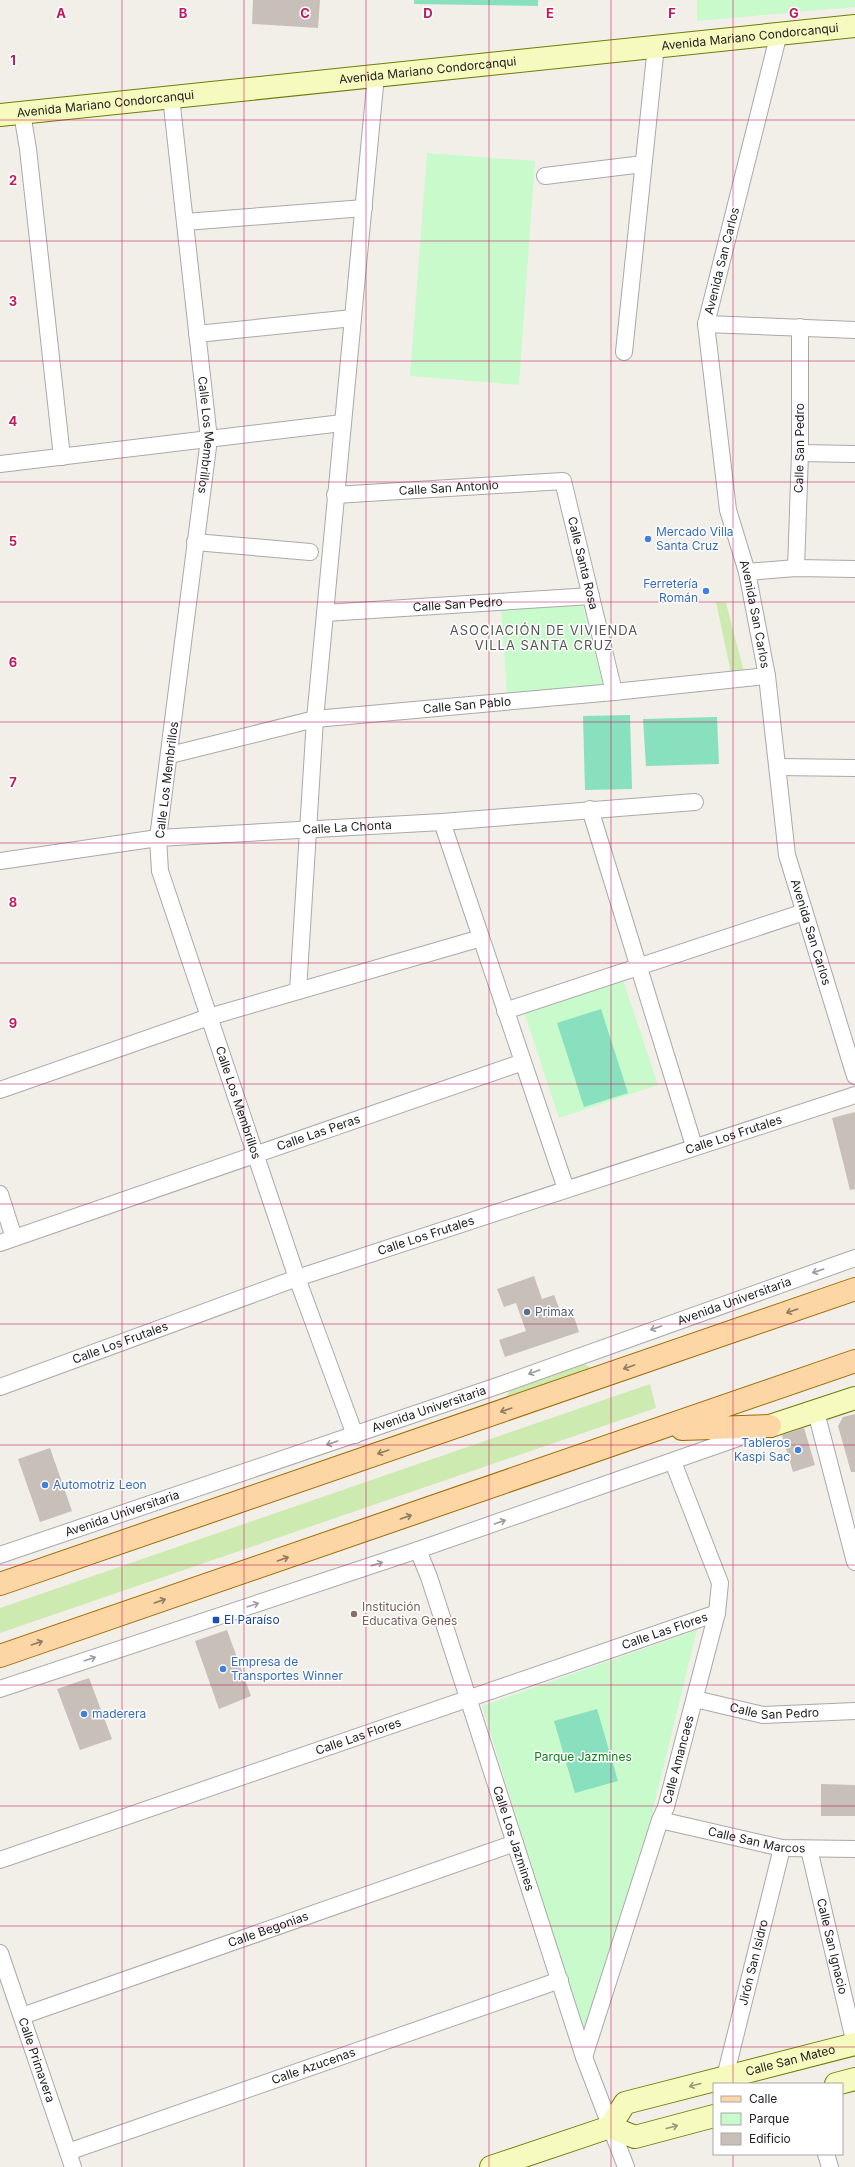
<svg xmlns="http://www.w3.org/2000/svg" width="855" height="2167" viewBox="0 0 855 2167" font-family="Inter,sans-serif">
<rect width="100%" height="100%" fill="#f2efe9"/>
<!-- grass -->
<path fill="#cdebb0" d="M716 602 726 603 744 672 731 673Z
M578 1360 598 1372 503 1406 512 1384Z
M650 1384 656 1408 0 1633V1608Z"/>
<!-- park -->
<path fill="#c8facc" d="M697 0H855V7L697 21Z
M427 153 535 161 519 385 410 376Z
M582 602 603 685 507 694 501 608Z
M623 980 658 1085 559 1118 524 1012Z
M697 1630 651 1818 583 2032 482 1706Z"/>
<!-- pitch -->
<path fill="#88e0be" d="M414 0H538V6L414 4Z
M630 715 632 789 585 790 583 716Z
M717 717 719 764 646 766 643 719Z
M601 1009 628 1093 584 1107 557 1023Z
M597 1709 618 1781 575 1793 554 1721Z"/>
<!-- building -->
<path fill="#c7bfb8" d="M253 0H320L318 28 252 24Z
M855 1112V1189L850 1190 832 1118Z
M534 1276 542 1299 554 1295 563 1318 573 1314 579 1332 505 1357 499 1340 526 1331 516 1303 504 1307 497 1289Z
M855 1414V1472H851L838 1426 843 1417Z
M804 1428 815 1465 793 1472 782 1435Z
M50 1448 72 1511 40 1522 18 1459Z
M227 1630 251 1696 219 1709 195 1641Z
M89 1678 112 1739 80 1750 57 1689Z
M821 1784 855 1785V1816H821Z"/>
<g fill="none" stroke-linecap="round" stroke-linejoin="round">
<!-- street casing -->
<g stroke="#a9a9a9" stroke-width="18">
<g id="street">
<path id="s1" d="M779 33 706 324 728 510 747 572 767 676 787 855 855 1076"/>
<path id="s2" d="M171 97 209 439 158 838 160 871 297 1278 355 1435"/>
<path d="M22 113 28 149 62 457"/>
<path d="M545 176 643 164"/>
<path d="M185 222 364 208"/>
<path d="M706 324 855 330"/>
<path d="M197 334 353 318"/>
<path d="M624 352 656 46"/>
<path d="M800 453 855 454"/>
<path d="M0 464 342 423"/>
<path id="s3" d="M335 495 563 481 614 692"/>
<path d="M195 542 310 552"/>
<path id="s4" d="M796 568 800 453V327"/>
<path d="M747 572 796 568 855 569"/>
<path id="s5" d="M325 613 591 596"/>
<path id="s6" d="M170 755 315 719 614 692 767 676"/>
<path d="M778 767 855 768"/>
<path d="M590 809 694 1146"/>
<path d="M442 822 566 1189"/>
<path id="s7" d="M0 861 158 838 442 822 695 802"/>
<path d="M298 991 315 719 376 75"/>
<path d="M505 1011 804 912"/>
<path d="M0 1090 209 1017 481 938"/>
<path d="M0 1194 14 1238"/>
<path id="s8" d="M0 1243 523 1062"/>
<path id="s9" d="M0 1387 297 1278 855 1095"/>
<path d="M816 1412 855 1562"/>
<path id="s10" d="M418 1550 429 1577 584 2057 626 2167"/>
<path id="s11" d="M0 1555 503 1384 855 1258"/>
<path d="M0 1689 418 1550 758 1431"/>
<path id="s12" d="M695 1699 763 1715 855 1711"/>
<path id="s13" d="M660 1820 782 1848 855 1849"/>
<path id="s14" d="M809 1849 855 2044"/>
<path id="s15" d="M0 1860 717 1613"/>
<path id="s16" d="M0 1953 73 2167"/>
<path id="s17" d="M22 2016 515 1843"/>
<path id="s18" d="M584 2057 660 1820 666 1807 717 1613 720 1583 673 1462"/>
<path id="s19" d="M725 2077 782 1848"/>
<path id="s20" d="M68 2152 560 1980"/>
<path d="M826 2154 830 2167"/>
</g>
</g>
<!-- secondary casing -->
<g stroke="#707d05" stroke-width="24">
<g id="secondary">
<path id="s21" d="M0 115 855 26"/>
<path d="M770 1426 855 1398"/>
<path d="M836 2084 855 2079"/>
<path id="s22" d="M610 2127 625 2103 855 2044"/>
<path d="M610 2127 635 2137 714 2116"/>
<path d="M491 2167 610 2127"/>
</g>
</g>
<!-- primary casing -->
<g stroke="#a06b00" stroke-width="24">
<path id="primary" d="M682 1429 770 1426
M0 1584 855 1289
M0 1656 855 1361"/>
</g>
<!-- street -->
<use href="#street" stroke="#fff" stroke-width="16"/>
<!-- secondary -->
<use href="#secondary" stroke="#f7fabf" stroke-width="22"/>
<!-- primary -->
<use href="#primary" stroke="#fcd6a4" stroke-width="22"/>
</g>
<!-- one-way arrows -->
<defs><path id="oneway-shaft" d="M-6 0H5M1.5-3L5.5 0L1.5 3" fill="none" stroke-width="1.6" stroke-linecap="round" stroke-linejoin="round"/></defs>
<g stroke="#9c9c9c">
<use href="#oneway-shaft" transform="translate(818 1271) rotate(161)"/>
<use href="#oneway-shaft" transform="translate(656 1328) rotate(161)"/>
<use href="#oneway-shaft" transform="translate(534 1372) rotate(160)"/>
<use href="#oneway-shaft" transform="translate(332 1443) rotate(161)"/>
<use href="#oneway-shaft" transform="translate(500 1522) rotate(-19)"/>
<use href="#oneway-shaft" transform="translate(377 1564) rotate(-18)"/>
<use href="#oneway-shaft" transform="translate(253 1605) rotate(-18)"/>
<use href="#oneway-shaft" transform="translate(90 1659) rotate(-18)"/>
</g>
<g stroke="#8f7c63">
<use href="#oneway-shaft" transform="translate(792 1311) rotate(161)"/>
<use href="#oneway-shaft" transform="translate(629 1367) rotate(161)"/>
<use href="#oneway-shaft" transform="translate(506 1410) rotate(161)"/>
<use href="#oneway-shaft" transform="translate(383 1452) rotate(161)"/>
<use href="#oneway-shaft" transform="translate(406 1517) rotate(-19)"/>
<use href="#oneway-shaft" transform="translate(283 1559) rotate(-19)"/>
<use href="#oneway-shaft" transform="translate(160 1601) rotate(-19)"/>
<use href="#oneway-shaft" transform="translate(37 1643) rotate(-19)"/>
</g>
<g stroke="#979978">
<use href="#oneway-shaft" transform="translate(695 2085) rotate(165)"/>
<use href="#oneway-shaft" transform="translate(672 2127) rotate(-15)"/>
</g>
<!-- grid -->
<path fill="none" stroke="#c2185b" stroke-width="1" stroke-opacity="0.55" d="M122 0V2167M244 0V2167M366 0V2167M489 0V2167M611 0V2167M733 0V2084M0 120H855M0 241H855M0 361H855M0 482H855M0 602H855M0 722H855M0 843H855M0 963H855M0 1084H855M0 1204H855M0 1324H855M0 1445H855M0 1565H855M0 1685H855M0 1806H855M0 1926H855M0 2047H855M733 2154V2167"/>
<!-- markers -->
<g fill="#3f7fe0" stroke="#fff" stroke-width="1.5">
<circle cx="648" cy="539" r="4"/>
<circle cx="706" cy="591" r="4"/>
<circle cx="798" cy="1450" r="4"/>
<circle cx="45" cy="1485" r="4"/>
<circle cx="223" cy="1669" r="4"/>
<circle cx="84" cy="1714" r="4"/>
</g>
<circle fill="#5c6f8a" stroke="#fff" stroke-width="1.5" cx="527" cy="1312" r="4"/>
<circle fill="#8d6e63" stroke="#fff" stroke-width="1.5" cx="354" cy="1614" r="4"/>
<rect fill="#1a4fb4" stroke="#fff" stroke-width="1.5" x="212" y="1616" width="8" height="8" rx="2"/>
<g text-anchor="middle" stroke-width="3" stroke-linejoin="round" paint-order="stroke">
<!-- street labels -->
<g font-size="12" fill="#222" stroke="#fff">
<text dy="4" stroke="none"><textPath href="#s21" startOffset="754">Avenida Mariano Condorcanqui</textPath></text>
<text dy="4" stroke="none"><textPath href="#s21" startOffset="430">Avenida Mariano Condorcanqui</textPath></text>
<text dy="4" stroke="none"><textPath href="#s21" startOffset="106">Avenida Mariano Condorcanqui</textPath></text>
<text transform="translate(722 261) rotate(-76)" y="4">Avenida San Carlos</text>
<text dy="4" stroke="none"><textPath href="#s2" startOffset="340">Calle Los Membrillos</textPath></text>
<text dy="4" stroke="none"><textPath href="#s4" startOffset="120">Calle San Pedro</textPath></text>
<text dy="4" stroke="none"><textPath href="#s3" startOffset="114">Calle San Antonio</textPath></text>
<text dy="4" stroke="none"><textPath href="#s3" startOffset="313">Calle Santa Rosa</textPath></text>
<text dy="4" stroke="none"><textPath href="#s5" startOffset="133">Calle San Pedro</textPath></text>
<text dy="4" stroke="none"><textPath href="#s1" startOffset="595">Avenida San Carlos</textPath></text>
<text dy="4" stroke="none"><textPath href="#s6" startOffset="302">Calle San Pablo</textPath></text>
<text transform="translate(167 780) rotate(-83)" y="4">Calle Los Membrillos</text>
<text dy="4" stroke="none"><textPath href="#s7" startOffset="349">Calle La Chonta</textPath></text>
<text dy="4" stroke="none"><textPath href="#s1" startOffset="919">Avenida San Carlos</textPath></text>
<text dy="4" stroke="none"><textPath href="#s2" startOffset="1024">Calle Los Membrillos</textPath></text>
<text dy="4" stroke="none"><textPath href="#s8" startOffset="337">Calle Las Peras</textPath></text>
<text dy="4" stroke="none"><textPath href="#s9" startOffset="776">Calle Los Frutales</textPath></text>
<text dy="4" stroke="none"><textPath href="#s9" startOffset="452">Calle Los Frutales</textPath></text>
<text dy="4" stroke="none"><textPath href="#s11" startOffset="777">Avenida Universitaria</textPath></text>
<text dy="4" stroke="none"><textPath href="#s9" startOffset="128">Calle Los Frutales</textPath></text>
<text dy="4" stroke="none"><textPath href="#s11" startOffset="453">Avenida Universitaria</textPath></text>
<text dy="4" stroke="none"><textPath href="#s11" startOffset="129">Avenida Universitaria</textPath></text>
<text dy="4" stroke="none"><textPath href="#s15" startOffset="703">Calle Las Flores</textPath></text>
<text dy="4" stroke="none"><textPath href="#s12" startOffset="81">Calle San Pedro</textPath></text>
<text dy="4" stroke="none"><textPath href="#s15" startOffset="379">Calle Las Flores</textPath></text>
<text dy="4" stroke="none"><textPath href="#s18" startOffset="312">Calle Amancaes</textPath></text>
<text dy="4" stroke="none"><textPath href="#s10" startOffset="304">Calle Los Jazmines</textPath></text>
<text dy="4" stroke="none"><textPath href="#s13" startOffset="99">Calle San Marcos</textPath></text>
<text dy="4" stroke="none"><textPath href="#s17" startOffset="261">Calle Begonias</textPath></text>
<text dy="4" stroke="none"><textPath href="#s14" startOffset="100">Calle San Ignacio</textPath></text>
<text dy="4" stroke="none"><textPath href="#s19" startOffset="118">Jirón San Isidro</textPath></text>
<text dy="4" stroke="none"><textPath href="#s16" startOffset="113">Calle Primavera</textPath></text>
<text dy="4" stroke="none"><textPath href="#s22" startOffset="199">Calle San Mateo</textPath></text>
<text dy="4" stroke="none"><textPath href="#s20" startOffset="260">Calle Azucenas</textPath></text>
</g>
<!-- shop labels -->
<g font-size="12" fill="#366cbe" stroke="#fff" text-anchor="start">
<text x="656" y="536">Mercado Villa<tspan x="656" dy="14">Santa Cruz</tspan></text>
<text x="698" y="588" text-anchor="end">Ferretería<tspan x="698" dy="14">Román</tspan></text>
<text x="790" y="1447" text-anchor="end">Tableros<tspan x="790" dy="14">Kaspi Sac</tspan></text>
<text x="53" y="1489">Automotriz Leon</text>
<text x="231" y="1666">Empresa de<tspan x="231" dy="14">Transportes Winner</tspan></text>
<text x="92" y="1718">maderera</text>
</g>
<!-- service labels -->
<g font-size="12" fill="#4e5e75" stroke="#fff" text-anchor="start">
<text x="535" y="1316">Primax</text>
</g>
<!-- education labels -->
<g font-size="12" fill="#785e54" stroke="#fff" text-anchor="start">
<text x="362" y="1611">Institución<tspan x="362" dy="14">Educativa Genes</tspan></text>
</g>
<!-- transit labels -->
<g font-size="12" fill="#164399" stroke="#fff" text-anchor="start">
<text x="224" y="1624">El Paraíso</text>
</g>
<!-- park labels -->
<g font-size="12" fill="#0c8416" stroke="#fff">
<text x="583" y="1761">Parque Jazmines</text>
</g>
<!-- neighbourhood labels -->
<g font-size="13" letter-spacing="1" fill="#555" stroke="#fff">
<text x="544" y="635">ASOCIACIÓN DE VIVIENDA<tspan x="544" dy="15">VILLA SANTA CRUZ</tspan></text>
</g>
</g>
<g font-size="13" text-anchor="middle" font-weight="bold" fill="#c2185b" stroke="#fff" stroke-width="3" stroke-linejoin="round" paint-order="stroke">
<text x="61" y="18">A</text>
<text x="183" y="18">B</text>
<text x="305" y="18">C</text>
<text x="428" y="18">D</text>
<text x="550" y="18">E</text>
<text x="672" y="18">F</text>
<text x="794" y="18">G</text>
<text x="13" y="65">1</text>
<text x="13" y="185">2</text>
<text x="13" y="306">3</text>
<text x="13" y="426">4</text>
<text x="13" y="546">5</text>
<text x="13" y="667">6</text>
<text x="13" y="787">7</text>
<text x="13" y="907">8</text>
<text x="13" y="1028">9</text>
</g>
<!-- legend -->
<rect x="713" y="2083" width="130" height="72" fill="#ffffff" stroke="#a7a7a7"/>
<rect x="721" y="2096" width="20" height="6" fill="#fcd6a4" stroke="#a7a7a7"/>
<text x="749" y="2103" font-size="12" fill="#222222">Calle</text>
<rect x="721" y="2113" width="20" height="12" fill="#c8facc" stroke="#a7a7a7"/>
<text x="749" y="2123" font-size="12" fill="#222222">Parque</text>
<rect x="721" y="2133" width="20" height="12" fill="#c7bfb8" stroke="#a7a7a7"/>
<text x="749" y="2143" font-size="12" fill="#222222">Edificio</text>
</svg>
